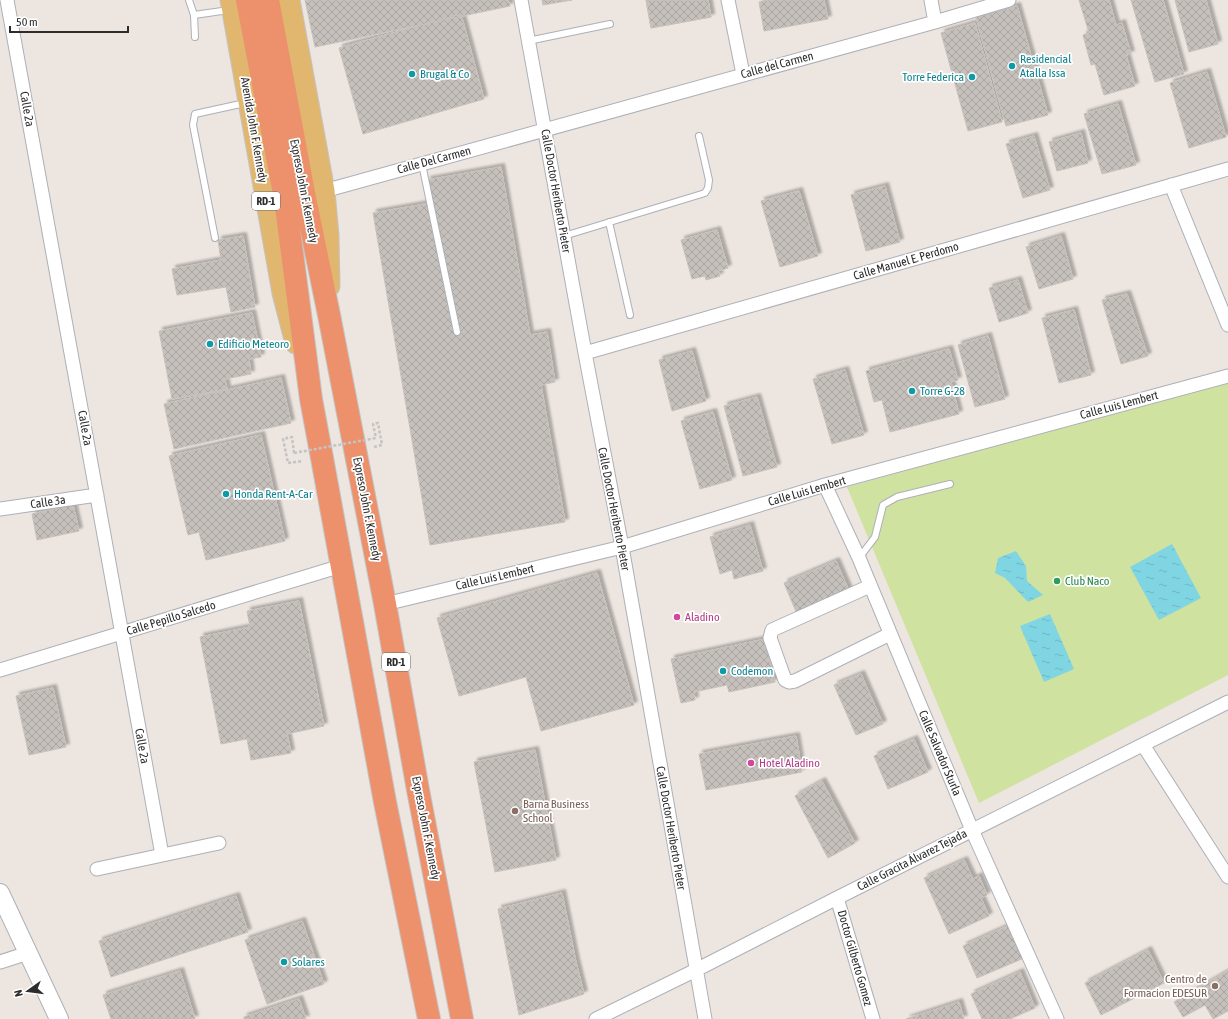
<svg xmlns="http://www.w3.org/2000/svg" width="1228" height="1019" viewBox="0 0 1228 1019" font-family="'Asap Condensed',sans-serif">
<defs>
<pattern id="water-ripples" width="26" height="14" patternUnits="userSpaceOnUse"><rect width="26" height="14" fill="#80d5e2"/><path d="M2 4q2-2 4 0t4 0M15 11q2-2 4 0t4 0" fill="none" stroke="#6fb7c2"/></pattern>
<pattern id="building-cross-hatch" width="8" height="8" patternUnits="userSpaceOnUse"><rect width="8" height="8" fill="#c5c0bb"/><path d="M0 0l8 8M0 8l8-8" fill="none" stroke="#a9a5a1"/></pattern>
<filter id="shadow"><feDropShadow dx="3.5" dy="-3.5" stdDeviation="1" flood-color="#0004"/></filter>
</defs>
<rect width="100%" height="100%" fill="#ece5e0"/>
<!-- pitch -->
<path fill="#cfe2a0" d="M1228 382V675L979 803 847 487Z"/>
<!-- water -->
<path fill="url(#water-ripples)" d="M1172 544 1201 598 1159 620 1130 567Z
M1016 551 1026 566 1027 581 1043 595 1028 602 1005 578 995 573 998 558Z
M1050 614 1074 669 1044 682 1020 626Z"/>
<!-- building -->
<path fill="url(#building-cross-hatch)" stroke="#c7c1ba" filter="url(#shadow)" d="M305 0H508L510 6 315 47Z
M542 0H572L543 5Z
M646 0H708L711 17 651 28Z
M646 0H708L711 17 651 28Z
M770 0H824L828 19 764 31 759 2Z
M1079 0H1109L1116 25 1122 23 1131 54 1126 55 1135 86 1104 95 1095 64 1091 65 1083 35 1089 33Z
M1131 0H1163L1184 74 1155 82Z
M1175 0H1206L1218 44 1189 52Z
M1017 6 1048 115 1006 126 976 17Z
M461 14 484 99 363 134 339 48Z
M975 23 1002 122 968 131 941 33Z
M1207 72 1226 137 1189 148 1170 83Z
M1118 104 1136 165 1102 174 1084 114Z
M1081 133 1088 163 1057 171 1049 142Z
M1034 136 1050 190 1023 198 1006 144Z
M501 167 530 335 547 332 555 382 541 385 565 522 430 545 373 213 431 203 427 180Z
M885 186 900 242 866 251 851 195Z
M799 191 818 256 780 267 761 201Z
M717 230 728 268 718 271 720 276 706 280 705 276 692 279 681 240Z
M243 236 255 307 231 312 226 287 177 295 172 269 221 260 218 240Z
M1061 236 1073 279 1039 289 1026 247Z
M1018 280 1028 313 999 322 989 288Z
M1127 294 1148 356 1121 364 1102 300Z
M1074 310 1091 375 1059 383 1042 318Z
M252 313 261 357 249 359 251 374 225 379 227 389 172 399 159 331Z
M988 336 1005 399 975 407 958 345Z
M949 349 958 380 951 382 959 414 890 432 882 400 874 402 866 371Z
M692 351 706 401 672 411 659 360Z
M845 370 864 435 832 444 813 379Z
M281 378 291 423 174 449 164 404Z
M757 397 777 467 743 476 724 406Z
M713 412 732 480 700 489 681 421Z
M261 435 285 541 206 560 199 532 188 535 169 456Z
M73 505 79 531 37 540 32 514Z
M750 525 763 571 734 579 732 570 720 574 710 537Z
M836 561 849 591 797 614 784 583Z
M597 573 634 705 541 731 526 677 459 696 437 618Z
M299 601 324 726 287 734 291 753 251 760 247 739 221 744 200 637 250 627 247 611Z
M765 639 775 682 729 692 727 685 694 692 695 700 681 703 671 659Z
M861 674 883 724 856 735 834 685Z
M53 688 66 747 29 755 16 696Z
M796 736 802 772 706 790 699 754Z
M914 739 928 772 888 789 874 756Z
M535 750 556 860 495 872 474 762Z
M822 781 855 843 828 858 795 796Z
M964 860 973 879 979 876 987 895 981 898 989 916 949 934 924 878Z
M562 893 576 962 584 994 519 1015 498 909Z
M236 896 248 932 111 977 99 941Z
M302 921 324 984 267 1004 245 940Z
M1010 925 1024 958 977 978 963 946Z
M1148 950 1164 983 1101 1015 1085 983Z
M180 971 195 1019H111L103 995Z
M1228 971V1011L1213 1019 1205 1005 1183 1017 1174 1002Z
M1020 972 1035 1008 1010 1019H982L971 994Z
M299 999 306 1019H244V1017Z
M959 1002 964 1019H906Z"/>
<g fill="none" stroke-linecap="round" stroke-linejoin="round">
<!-- lane casing -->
<g stroke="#adb0b7" stroke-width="8">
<path id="lane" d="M189 0 194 15 195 37
M194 15 229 10
M528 41 610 24
M422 164 457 332
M609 222 630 315
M564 236 705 193 708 188 709 180 699 136
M215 238 193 125 195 114 245 103
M859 558 875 537 883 505 897 497 950 484"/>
</g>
<!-- street casing -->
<g stroke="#adb0b7" stroke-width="15">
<path id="street" d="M7 0 162 855
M521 0 585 353 622 547 705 1019
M728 0 743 74
M931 0 935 22
M1171 185 1228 325
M324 191 935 22 1009 0
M585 353 1228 169
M825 485 859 558 972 830 1057 1019
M0 509 97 495
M870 586 772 630 770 638 785 680 789 682 795 681 890 634
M385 604 622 547 825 485 1228 376
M0 670 341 566
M1143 745 1228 877
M97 869 219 843
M837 898 873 1019
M0 962 28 953
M596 1019 696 970 837 898 1228 702"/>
</g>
<!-- secondary casing -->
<g stroke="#adb0b7" stroke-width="20">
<path id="secondary" d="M0 893 59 1019"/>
</g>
<!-- primary casing -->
<g stroke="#c4c4c4" stroke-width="23">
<path id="primary" d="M231 0 283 293 296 343
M289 0 324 191 328 235 329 286"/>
</g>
<!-- highway casing -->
<g stroke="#c4c4c4" stroke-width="24">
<path id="highway" d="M247 0 285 199 311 399 322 458 385 802 429 1019
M268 0 304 193 329 315 385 604 418 790 462 1019"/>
</g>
<!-- path -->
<path stroke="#c4c4c4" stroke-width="2.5" stroke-dasharray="3 2" stroke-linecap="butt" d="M374 447 382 445 378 423 373 424 376 438
M294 453 292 437 283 439 288 463 303 461"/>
<!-- lane -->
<use href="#lane" stroke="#fff" stroke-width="6"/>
<!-- street -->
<use href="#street" stroke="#fff" stroke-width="13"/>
<!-- secondary -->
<use href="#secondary" stroke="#fff" stroke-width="18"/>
<!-- primary -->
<use href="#primary" stroke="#e1b770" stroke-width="21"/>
<!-- highway -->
<use href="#highway" stroke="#ec916b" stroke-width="22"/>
<!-- path-bridge -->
<path stroke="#c4c4c4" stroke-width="2.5" stroke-dasharray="3 2" stroke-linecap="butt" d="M294 453 376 438"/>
</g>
<!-- markers -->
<g fill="#0f9aa8" stroke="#fff" stroke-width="1.5">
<circle cx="1012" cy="66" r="4"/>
<circle cx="412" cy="74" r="4"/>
<circle cx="972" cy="77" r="4"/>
<circle cx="210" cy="344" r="4"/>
<circle cx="912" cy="391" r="4"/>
<circle cx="226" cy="494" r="4"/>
<circle cx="723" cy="671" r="4"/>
<circle cx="284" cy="962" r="4"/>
</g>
<circle fill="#2e9e5b" stroke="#fff" stroke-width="1.5" cx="1057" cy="581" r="4"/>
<g fill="#d1479c" stroke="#fff" stroke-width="1.5">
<circle cx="677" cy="617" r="4"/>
<circle cx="751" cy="763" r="4"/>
</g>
<g fill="#8d6e63" stroke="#fff" stroke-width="1.5">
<circle cx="515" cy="811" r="4"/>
<circle cx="1215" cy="986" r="4"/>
</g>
<g text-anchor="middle" stroke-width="3.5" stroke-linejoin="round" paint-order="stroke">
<!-- shield labels -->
<g fill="#fff" stroke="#6b6b6b" stroke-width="1">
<rect x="252" y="192" width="28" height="18" rx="3"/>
<rect x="382" y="653" width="28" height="18" rx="3"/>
</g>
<g font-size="11" font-weight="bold" fill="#2c2c2c">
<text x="266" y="205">RD-1</text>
<text x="396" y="666">RD-1</text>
</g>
<!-- culture labels -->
<g font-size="12" fill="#0d838f" stroke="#fff" text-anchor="start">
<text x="1020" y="63">Residencial<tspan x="1020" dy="14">Atalla Issa</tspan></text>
<text x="420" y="78">Brugal &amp; Co</text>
<text x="964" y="81" text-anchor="end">Torre Federica</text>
<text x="218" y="348">Edificio Meteoro</text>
<text x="920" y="395">Torre G-28</text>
<text x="234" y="498">Honda Rent-A-Car</text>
<text x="731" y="675">Codemon</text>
<text x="292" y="966">Solares</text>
</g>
<!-- street labels -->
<g font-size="12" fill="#2c2c2c" stroke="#fff">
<text transform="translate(777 65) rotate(-15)" y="4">Calle del Carmen</text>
<text transform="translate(27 109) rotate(80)" y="4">Calle 2a</text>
<text transform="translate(254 130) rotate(80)" y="4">Avenida John F. Kennedy</text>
<text transform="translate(434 160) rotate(-15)" y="4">Calle Del Carmen</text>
<text transform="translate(304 191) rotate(79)" y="4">Expreso John F. Kennedy</text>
<text transform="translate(556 191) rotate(80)" y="4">Calle Doctor Heriberto Pieter</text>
<text transform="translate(906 261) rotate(-16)" y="4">Calle Manuel E. Perdomo</text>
<text transform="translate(1119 405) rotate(-15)" y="4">Calle Luis Lembert</text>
<text transform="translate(85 428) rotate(80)" y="4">Calle 2a</text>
<text transform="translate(807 491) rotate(-16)" y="4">Calle Luis Lembert</text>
<text transform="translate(48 502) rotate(-8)" y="4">Calle 3a</text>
<text transform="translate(367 509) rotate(79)" y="4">Expreso John F. Kennedy</text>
<text transform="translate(614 509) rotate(79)" y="4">Calle Doctor Heriberto Pieter</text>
<text transform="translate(495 577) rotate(-13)" y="4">Calle Luis Lembert</text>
<text transform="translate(171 618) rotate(-17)" y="4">Calle Pepillo Salcedo</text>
<text transform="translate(142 746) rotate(80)" y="4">Calle 2a</text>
<text transform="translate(940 753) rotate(67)" y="4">Calle Salvador Sturla</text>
<text transform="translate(426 828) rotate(79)" y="4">Expreso John F. Kennedy</text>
<text transform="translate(671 828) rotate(80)" y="4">Calle Doctor Heriberto Pieter</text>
<text transform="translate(912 860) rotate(-27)" y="4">Calle Gracita Álvarez Tejada</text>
<text transform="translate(855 958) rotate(74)" y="4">Doctor Gilberto Gomez</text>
</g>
<!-- leisure labels -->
<g font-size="12" fill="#27864d" stroke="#fff" text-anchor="start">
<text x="1065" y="585">Club Naco</text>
</g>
<!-- hotel labels -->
<g font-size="12" fill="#b23c85" stroke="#fff" text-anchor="start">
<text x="685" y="621">Aladino</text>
<text x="759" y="767">Hotel Aladino</text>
</g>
<!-- education labels -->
<g font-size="12" fill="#785e54" stroke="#fff" text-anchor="start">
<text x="523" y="808">Barna Business<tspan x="523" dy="14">School</tspan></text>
<text x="1207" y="983" text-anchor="end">Centro de<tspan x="1207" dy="14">Formacion EDESUR</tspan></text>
</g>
</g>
<!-- north arrow -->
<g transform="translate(28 991) rotate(256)" stroke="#ffffff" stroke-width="3" paint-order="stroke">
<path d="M0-3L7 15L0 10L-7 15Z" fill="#2c2c2c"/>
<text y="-6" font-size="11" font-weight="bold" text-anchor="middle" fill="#2c2c2c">N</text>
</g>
<!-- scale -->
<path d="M10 26v6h118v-6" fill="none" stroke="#2c2c2c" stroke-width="2"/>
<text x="16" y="26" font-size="12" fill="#2c2c2c" stroke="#ffffff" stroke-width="3" paint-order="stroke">50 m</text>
</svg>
